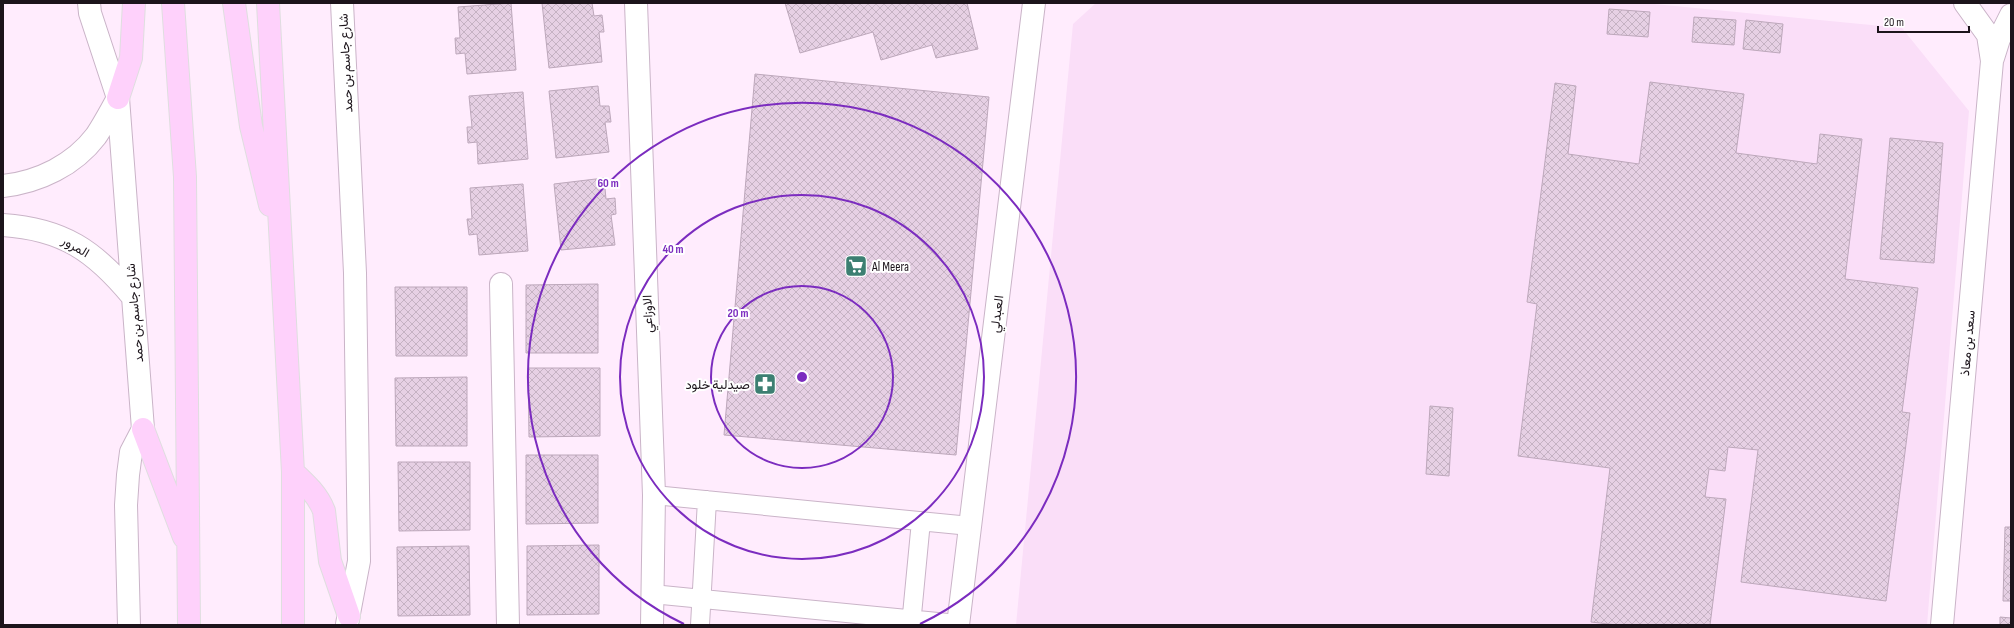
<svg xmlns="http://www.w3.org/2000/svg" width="2014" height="628" viewBox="0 0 2014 628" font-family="'Sofia Sans Condensed',Vazirmatn,sans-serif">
<defs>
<pattern id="building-cross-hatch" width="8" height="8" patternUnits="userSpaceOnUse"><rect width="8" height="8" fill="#e6d0e4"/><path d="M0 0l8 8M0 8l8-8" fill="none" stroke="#c5b2c3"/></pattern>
</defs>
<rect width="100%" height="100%" fill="#ffecfd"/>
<!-- built -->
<path fill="#fadef8" d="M1096 3H1644L1902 28 1969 111 1927 625H1016L1073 24Z"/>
<!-- building -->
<path fill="url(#building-cross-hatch)" stroke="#bda8bb" d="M511 3 516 70 467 74 465 53 456 54 455 38H460L458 7Z
M542 3H592L594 16 602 15 604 32H599L602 62 549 68Z
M785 3H967L978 49 936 58 932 45 881 60 873 32 800 53Z
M1609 9 1650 12 1648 37 1607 34Z
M1694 17 1736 20 1734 45 1692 42Z
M1746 20 1783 24 1780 53 1743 49Z
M755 74 989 97 956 455 724 435Z
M1650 82 1744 94 1736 153 1817 164 1820 134 1862 139 1845 279 1918 288 1902 412 1910 413 1886 601 1741 582 1758 450 1728 447 1725 471 1709 469 1705 497 1726 499 1710 625H1617L1591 622 1610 468 1518 456 1537 304 1527 302 1555 83 1576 86 1568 154 1639 164Z
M598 86 600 106H609L611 122H605L609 152 556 158 549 91Z
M523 92 528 159 478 164 477 142 468 143 467 127H472L469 96Z
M1890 138 1943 143 1934 263 1880 259Z
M604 178 606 199 615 198 616 214 611 215 615 245 561 250 554 184Z
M523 184 528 251 479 255 477 234 469 235 467 219H472L470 188Z
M598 284V353H526V285Z
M395 287H467V356H396Z
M528 368H600V436L529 437Z
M467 377V446H396L395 378Z
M1430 406 1453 408 1449 476 1426 474Z
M526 455H598V523L526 524Z
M398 462H470V530L399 531Z
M2005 527H2011V601H2003Z
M599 545V614L527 615V546Z
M469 546 470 615 398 616 397 547Z
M2000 617 2011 618V625H2000Z"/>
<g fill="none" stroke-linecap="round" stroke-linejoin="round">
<!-- service casing -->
<g stroke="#cab4c8" stroke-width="20">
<path id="service" d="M654 495 970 526
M652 594 958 624
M700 625 707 500
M911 625 921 521"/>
</g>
<!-- minor casing -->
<g stroke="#cab4c8" stroke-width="24">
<path id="minor" d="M89 3 90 13 118 98 143 429 131 452 128 475 126 505 129 625
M342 3 355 273 359 561 347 624
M636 3 654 495 652 625
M1993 58 1999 39 2011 15
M3 186C39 182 74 165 96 136 104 124 111 111 118 98
M3 225C63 229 95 251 132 296
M501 284 508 625
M958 625 1034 3
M1942 625 1992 61 1988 35 1965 3"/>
</g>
<!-- primary casing -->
<g stroke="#dfdedf" stroke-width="24">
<path id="primary" d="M173 3 185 177 189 625
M234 3 251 126 270 205
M268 3 293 472V625
M118 98 131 58 134 3
M143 429 184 537
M293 472C306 484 318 495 324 511L330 561 349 616"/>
</g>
<!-- service -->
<use href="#service" stroke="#fff" stroke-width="18"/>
<!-- minor -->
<use href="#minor" stroke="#fff" stroke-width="22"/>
<!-- primary -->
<use href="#primary" stroke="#fed1fb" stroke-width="22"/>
</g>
<!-- distance rings -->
<g fill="none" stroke="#7b2cbf" stroke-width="2">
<circle cx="802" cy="377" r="91"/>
<circle cx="802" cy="377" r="182"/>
<path d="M684 624A274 274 0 1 1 920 624"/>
</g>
<!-- icons -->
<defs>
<g id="supermarket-square" transform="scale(1.15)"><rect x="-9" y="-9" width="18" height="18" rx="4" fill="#3c7f72" stroke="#fff"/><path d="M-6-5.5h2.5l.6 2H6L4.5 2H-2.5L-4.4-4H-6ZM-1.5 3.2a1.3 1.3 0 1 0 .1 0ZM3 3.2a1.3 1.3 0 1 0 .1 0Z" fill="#fff"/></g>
<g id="pharmacy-square" transform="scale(1.15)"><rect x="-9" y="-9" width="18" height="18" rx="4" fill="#3c7f72" stroke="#fff"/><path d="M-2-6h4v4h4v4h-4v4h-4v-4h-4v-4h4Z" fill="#fff"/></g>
</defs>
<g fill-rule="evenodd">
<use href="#supermarket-square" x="856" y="266"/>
<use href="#pharmacy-square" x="765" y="384"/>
</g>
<g text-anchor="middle" stroke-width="4" stroke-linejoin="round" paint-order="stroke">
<!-- street labels -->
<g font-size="13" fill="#1c141b" stroke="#fff">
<text transform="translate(345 63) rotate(-93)" y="5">شارع جاسم بن حمد</text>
<text transform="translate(76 246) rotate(30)" y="5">المرور</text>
<text transform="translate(134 313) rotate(-95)" y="5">شارع جاسم بن حمد</text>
<text transform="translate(647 314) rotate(-92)" y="5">الاوزاعي</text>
<text transform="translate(996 314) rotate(-83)" y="5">العبدلي</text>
<text transform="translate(1967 343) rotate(-85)" y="5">سعد بن معاذ</text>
</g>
<!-- poi labels -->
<g font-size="13" fill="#1c141b" stroke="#fff" text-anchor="start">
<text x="872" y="271">Al Meera</text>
<text x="750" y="389" text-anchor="end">صيدلية خلود</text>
</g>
</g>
<circle cx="802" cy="377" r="6" fill="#7b2cbf" stroke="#fff" stroke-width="2"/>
<g font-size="12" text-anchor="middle" font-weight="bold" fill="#7b2cbf" stroke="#fff" stroke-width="4" stroke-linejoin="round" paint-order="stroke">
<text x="608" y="187">60 m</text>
<text x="673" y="253">40 m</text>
<text x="738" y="317">20 m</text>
</g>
<!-- border -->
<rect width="2014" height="628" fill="none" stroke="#1c141b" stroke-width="8"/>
<!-- scale -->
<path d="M1878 26v6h91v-6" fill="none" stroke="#1c141b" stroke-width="2"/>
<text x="1884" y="26" font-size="12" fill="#1c141b" stroke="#ffffff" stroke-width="3" paint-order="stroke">20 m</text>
</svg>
